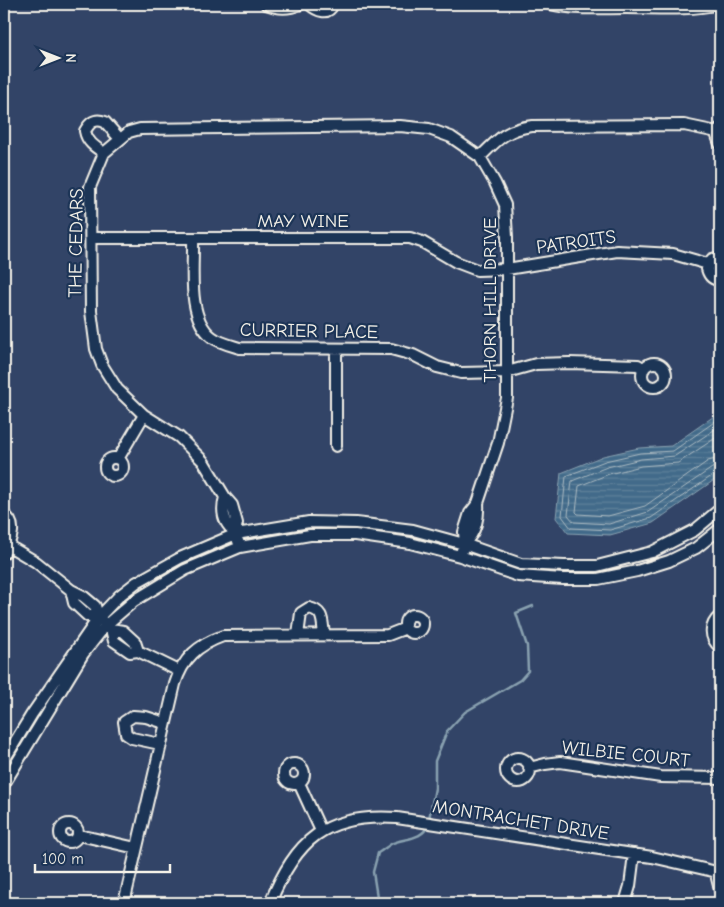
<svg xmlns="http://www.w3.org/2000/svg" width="724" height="907" viewBox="0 0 724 907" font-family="'Comic Neue',sans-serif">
<defs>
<pattern id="water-rules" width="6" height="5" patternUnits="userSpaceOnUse" patternTransform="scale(1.25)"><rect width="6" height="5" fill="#426b8a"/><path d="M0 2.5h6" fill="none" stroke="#5e819a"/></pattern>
</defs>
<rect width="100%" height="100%" fill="#324467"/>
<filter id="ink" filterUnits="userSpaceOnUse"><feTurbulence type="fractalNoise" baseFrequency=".02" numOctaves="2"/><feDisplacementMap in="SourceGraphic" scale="10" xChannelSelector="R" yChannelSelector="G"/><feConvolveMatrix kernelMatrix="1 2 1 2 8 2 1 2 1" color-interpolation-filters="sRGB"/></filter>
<g filter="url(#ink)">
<!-- water -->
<path fill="url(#water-rules)" stroke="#89a1b0" d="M720 412V476L653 523 610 535 568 533 556 518 561 473 603 456 639 448 671 446Z"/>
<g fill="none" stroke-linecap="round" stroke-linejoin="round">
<!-- shore -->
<path stroke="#adbbc2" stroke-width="1" d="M720 418 673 451 640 453 605 461 566 476 562 516 571 528 610 530 651 518 716 473 720 472
M720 426 675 456 641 459 607 467 572 481 568 515 574 522 609 524 648 512 712 468 720 466
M720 435 678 463 641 466 609 474 579 486 576 512 578 514 608 516 645 506 708 461 720 458"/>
<!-- stream -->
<path stroke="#89a1b0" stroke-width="2.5" d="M429 819 435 788V761L447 731 465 712 520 680 528 671 527 646 516 613 533 606
M378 903 373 872 378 853C382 851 386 847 391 844 403 838 423 840 428 825"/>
<!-- minor casing -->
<g stroke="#f4f1e8" stroke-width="14">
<path id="minor" d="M266 4C279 9 288 9 301 4
M309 4C317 11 328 16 333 4
M550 4C574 10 601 8 626 8 657 8 688 11 719 4
M720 128 717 136 720 144
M104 153C95 147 87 142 85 131 90 122 95 118 105 122L120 139
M480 157C498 139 507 129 532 126L684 125 717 132
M91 238H410L422 242 456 262 477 270 507 269 617 251 673 254 708 264
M193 238C194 267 186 317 212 337 220 343 230 345 240 348L391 349 413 355 437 367 461 373 507 372 536 364 569 363 638 365 644 369
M720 257 712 259 707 269C709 276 713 280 720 280
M642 375a12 12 0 1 1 24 0a12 12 0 1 1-24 0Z
M336 446V350
M105 467a9 9 0 1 1 18 0a9 9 0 1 1-18 0Z
M118 459 144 415
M225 497C221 511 223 523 235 532
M4 515C18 523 11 541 4 553
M465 542C476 533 479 516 478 503
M4 543 36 562 71 590 83 596 95 606 98 616 106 625 111 629 123 631 135 642 138 651 179 671
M240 547 235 532 237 523 232 505 225 497 203 461 179 437 144 415 117 389 102 365 96 349 91 311 90 187 104 153 129 132 140 129 400 126 429 129 451 137 480 157 495 183 505 205 507 237V398L498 443 478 503 470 513 464 532 465 542 460 556
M71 590 74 603 88 616H98
M405 624a9 9 0 1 1 18 0a9 9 0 1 1-18 0Z
M720 616C709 625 709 638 720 647
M111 629 114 641 130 652 138 651
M298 635 301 613 309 608C324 611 322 621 324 635
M160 744 132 738 126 734 124 722 133 716 146 717 165 723
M506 770a12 12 0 1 1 24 0a12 12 0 1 1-24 0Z
M4 760 32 714 99 617 119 596 137 582 180 558 236 534 309 522 356 523 413 530 464 544 521 564 564 566H597L652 552 695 530 720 509
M284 774a10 10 0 1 1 20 0a10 10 0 1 1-20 0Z
M529 768 545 764 560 762 661 777 720 778
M299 783 321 831
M4 784 83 654 106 625 134 601 185 570 240 547 310 535H355L410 543 460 556 518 576 563 579H598L637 571 669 561 696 548 720 529
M60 833a9 9 0 1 1 18 0a9 9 0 1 1-18 0Z
M79 835 136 848
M720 867 717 878 720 890
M124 903 175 684C183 658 198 645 223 636L388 635 406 628
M270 903C296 840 325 813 397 818L652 857 717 872
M625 903 630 886 634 854"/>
</g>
<!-- minor -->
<use href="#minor" stroke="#1d3557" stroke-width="10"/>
</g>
</g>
<g text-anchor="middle" stroke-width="4.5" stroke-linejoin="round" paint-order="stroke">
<!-- street labels -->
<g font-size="19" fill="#f4f1e8" stroke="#1d3557">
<text x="303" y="227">MAY WINE</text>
<text transform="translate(576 241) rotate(-8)" y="7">PATROITS</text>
<text transform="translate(75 243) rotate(-89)" y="7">THE CEDARS</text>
<text transform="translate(489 300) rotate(-90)" y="7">THORN HILL DRIVE</text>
<text transform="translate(309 330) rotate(1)" y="7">CURRIER PLACE</text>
<text transform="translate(626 753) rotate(6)" y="7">WILBIE COURT</text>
<text transform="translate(521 819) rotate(9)" y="7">MONTRACHET DRIVE</text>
</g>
</g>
<!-- margin -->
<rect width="724" height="907" fill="none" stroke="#1d3557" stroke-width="20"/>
<rect x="10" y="10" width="704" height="887" fill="none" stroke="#f4f1e8" stroke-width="2" filter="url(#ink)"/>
<!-- north arrow -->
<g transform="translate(58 58) rotate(90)" stroke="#1d3557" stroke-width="4" paint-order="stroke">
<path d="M0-4L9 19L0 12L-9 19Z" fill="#f4f1e8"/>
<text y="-8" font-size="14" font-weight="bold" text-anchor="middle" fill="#f4f1e8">N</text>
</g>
<!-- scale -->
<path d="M35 864v8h135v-8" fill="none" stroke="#f4f1e8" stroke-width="2.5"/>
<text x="42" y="864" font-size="15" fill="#f4f1e8" stroke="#1d3557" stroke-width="4" paint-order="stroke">100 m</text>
</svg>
